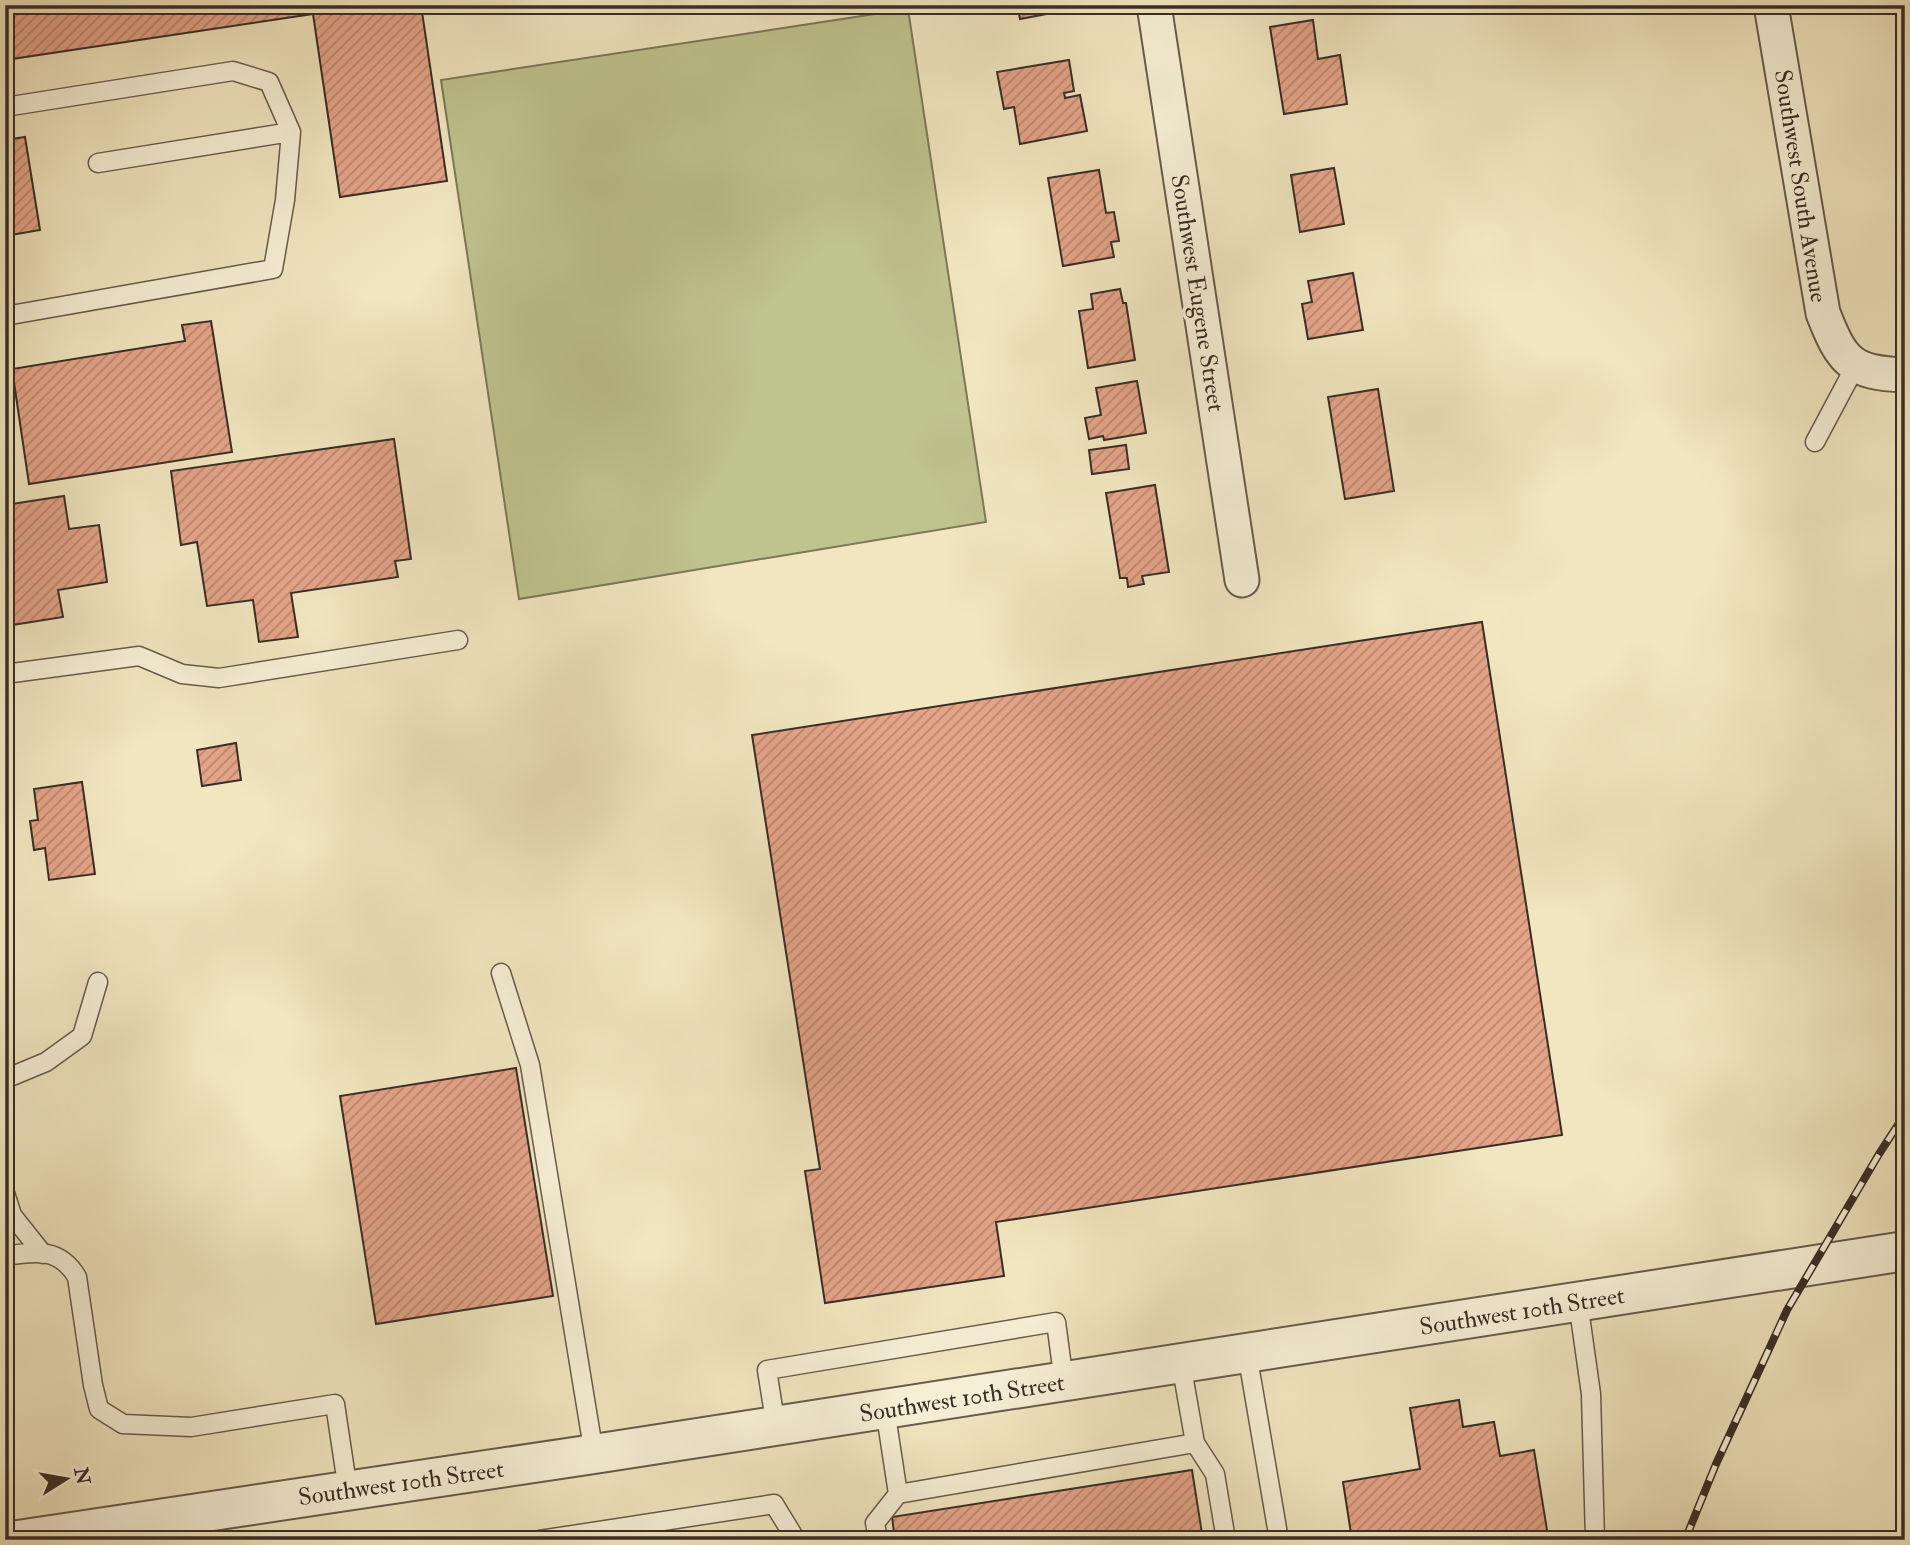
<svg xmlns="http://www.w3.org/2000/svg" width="1910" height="1545" viewBox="0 0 1910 1545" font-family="'IM FELL Double Pica',serif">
<defs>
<pattern id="building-hatch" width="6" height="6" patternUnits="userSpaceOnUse" patternTransform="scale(1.75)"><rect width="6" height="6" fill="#e4a488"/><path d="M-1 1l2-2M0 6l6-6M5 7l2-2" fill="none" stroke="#ba866f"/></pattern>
</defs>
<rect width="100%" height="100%" fill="#f1e6c0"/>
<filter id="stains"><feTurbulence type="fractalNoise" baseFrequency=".00286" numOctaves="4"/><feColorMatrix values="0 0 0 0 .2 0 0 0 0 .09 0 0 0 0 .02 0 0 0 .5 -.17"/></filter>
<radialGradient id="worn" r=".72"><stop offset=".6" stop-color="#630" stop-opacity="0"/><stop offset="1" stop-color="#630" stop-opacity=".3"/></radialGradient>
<!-- green -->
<path fill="#bfc38e" stroke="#7c785a" stroke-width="2" d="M908 9 986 522 519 599 441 80Z"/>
<!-- building -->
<path fill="url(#building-hatch)" stroke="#392d26" stroke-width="2" d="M5 5H421L447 181 340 197 313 14 5 60Z
M1017 5H1068V10L1020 19Z
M1313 20 1318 59 1340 55 1347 104 1284 114 1270 27Z
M1069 60 1074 91 1064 93 1065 98 1080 95 1087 131 1020 144 1014 107 1004 109 997 72Z
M25 137 40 230 5 236V140Z
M1334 168 1344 224 1300 232 1291 175Z
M1099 170 1106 213 1114 212 1119 241 1111 242 1114 257 1063 266 1048 178Z
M1353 273 1363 330 1308 339 1302 304 1312 302 1308 281Z
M1120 289 1123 303H1126L1135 360 1088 368 1079 311 1093 309 1091 294Z
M211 321 232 452 29 484 12 369 185 341 182 325Z
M1137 381 1146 433 1104 440 1103 436 1089 439 1085 418 1101 415 1096 388Z
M1378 389 1394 491 1345 499 1328 397Z
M394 439 411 559 395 561 398 577 291 593 298 637 259 642 253 600 207 606 197 542 181 545 171 471Z
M1126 445 1129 469 1092 474 1089 450Z
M1155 485 1169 572 1142 576 1144 584 1128 587 1127 578H1120L1106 493Z
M64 496 69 529 99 525 107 582 58 590 63 617 6 626 5 505Z
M1482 622 1562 1135 996 1222 1004 1276 825 1303 805 1171 820 1169 752 735Z
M236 743 241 780 202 786 197 750Z
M82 782 95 874 49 880 45 848 34 850 30 821 38 820 34 789Z
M516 1068 553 1296 376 1324 340 1096Z
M1459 1400 1463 1427 1494 1422 1500 1456 1534 1450 1548 1536 1532 1540H1352L1343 1482 1420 1469 1410 1408Z
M1192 1470 1203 1540H895L892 1517Z"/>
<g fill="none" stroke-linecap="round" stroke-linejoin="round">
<!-- service casing -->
<g stroke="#675b4c" stroke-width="21">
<path id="service" d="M5 107 233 71 269 82 291 132 285 200 273 269 5 316
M98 163 291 132
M1815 442 1856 365
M5 674 139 656 182 674 219 678 458 640
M501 973 530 1065 594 1454
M5 1079 46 1062 82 1036 98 982
M5 1193 12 1215 43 1254
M5 1256C36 1251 60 1248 77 1277L93 1385 99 1409 123 1424 191 1427 335 1404 348 1491
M1578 1302 1591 1394 1595 1540
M1247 1353 1279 1540
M1181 1363 1195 1443 1215 1474 1226 1540
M776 1427 767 1370 1056 1322 1064 1382
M898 1494 1195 1443
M540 1540 774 1504 796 1540
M878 1540 875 1523 898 1494 885 1409"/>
</g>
<!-- minor casing -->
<g stroke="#675b4c" stroke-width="37">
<path id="minor" d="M1154 5 1242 580
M1771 5 1823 313C1842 362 1851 373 1905 375"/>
</g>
<!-- tertiary casing -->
<g stroke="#675b4c" stroke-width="42">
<path id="tertiary" d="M18 1540 594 1454 1905 1251"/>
</g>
<!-- service -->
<use href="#service" stroke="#f6efd6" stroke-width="18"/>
<!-- minor -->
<use href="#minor" stroke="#f6efd6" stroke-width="33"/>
<!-- tertiary -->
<use href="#tertiary" stroke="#f6efd6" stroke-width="38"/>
<!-- rail casing -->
<g stroke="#392d26" stroke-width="8">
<path id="rail" d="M1685 1540 1716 1464 1787 1310 1879 1154 1905 1114"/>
</g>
<!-- rail -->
<use href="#rail" stroke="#f6efd6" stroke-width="5" stroke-dasharray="16" stroke-linecap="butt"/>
</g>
<g text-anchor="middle" stroke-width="7" stroke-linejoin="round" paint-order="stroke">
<!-- street labels -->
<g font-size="24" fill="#392d26" stroke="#f6efd6">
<text transform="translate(1801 186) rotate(81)" y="8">Southwest South Avenue</text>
<text transform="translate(1198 293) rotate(81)" y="8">Southwest Eugene Street</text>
<text transform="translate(1522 1311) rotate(-9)" y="8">Southwest 10th Street</text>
<text transform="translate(962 1398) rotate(-9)" y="8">Southwest 10th Street</text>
<text transform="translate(401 1483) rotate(-8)" y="8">Southwest 10th Street</text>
</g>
</g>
<!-- margin -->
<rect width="1910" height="1545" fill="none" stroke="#f1e6c0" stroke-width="28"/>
<rect x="7" y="7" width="1896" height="1531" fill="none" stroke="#392d26" stroke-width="3.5"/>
<rect x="14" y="14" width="1882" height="1517" fill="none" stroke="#392d26" stroke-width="2"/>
<!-- north arrow -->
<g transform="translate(66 1479) rotate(79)" stroke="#f6efd6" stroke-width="5" paint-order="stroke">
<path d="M0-5L12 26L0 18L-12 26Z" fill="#392d26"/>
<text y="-10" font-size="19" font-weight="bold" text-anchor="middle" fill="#392d26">N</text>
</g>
<rect width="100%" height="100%" filter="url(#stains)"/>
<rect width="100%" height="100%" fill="url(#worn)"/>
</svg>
